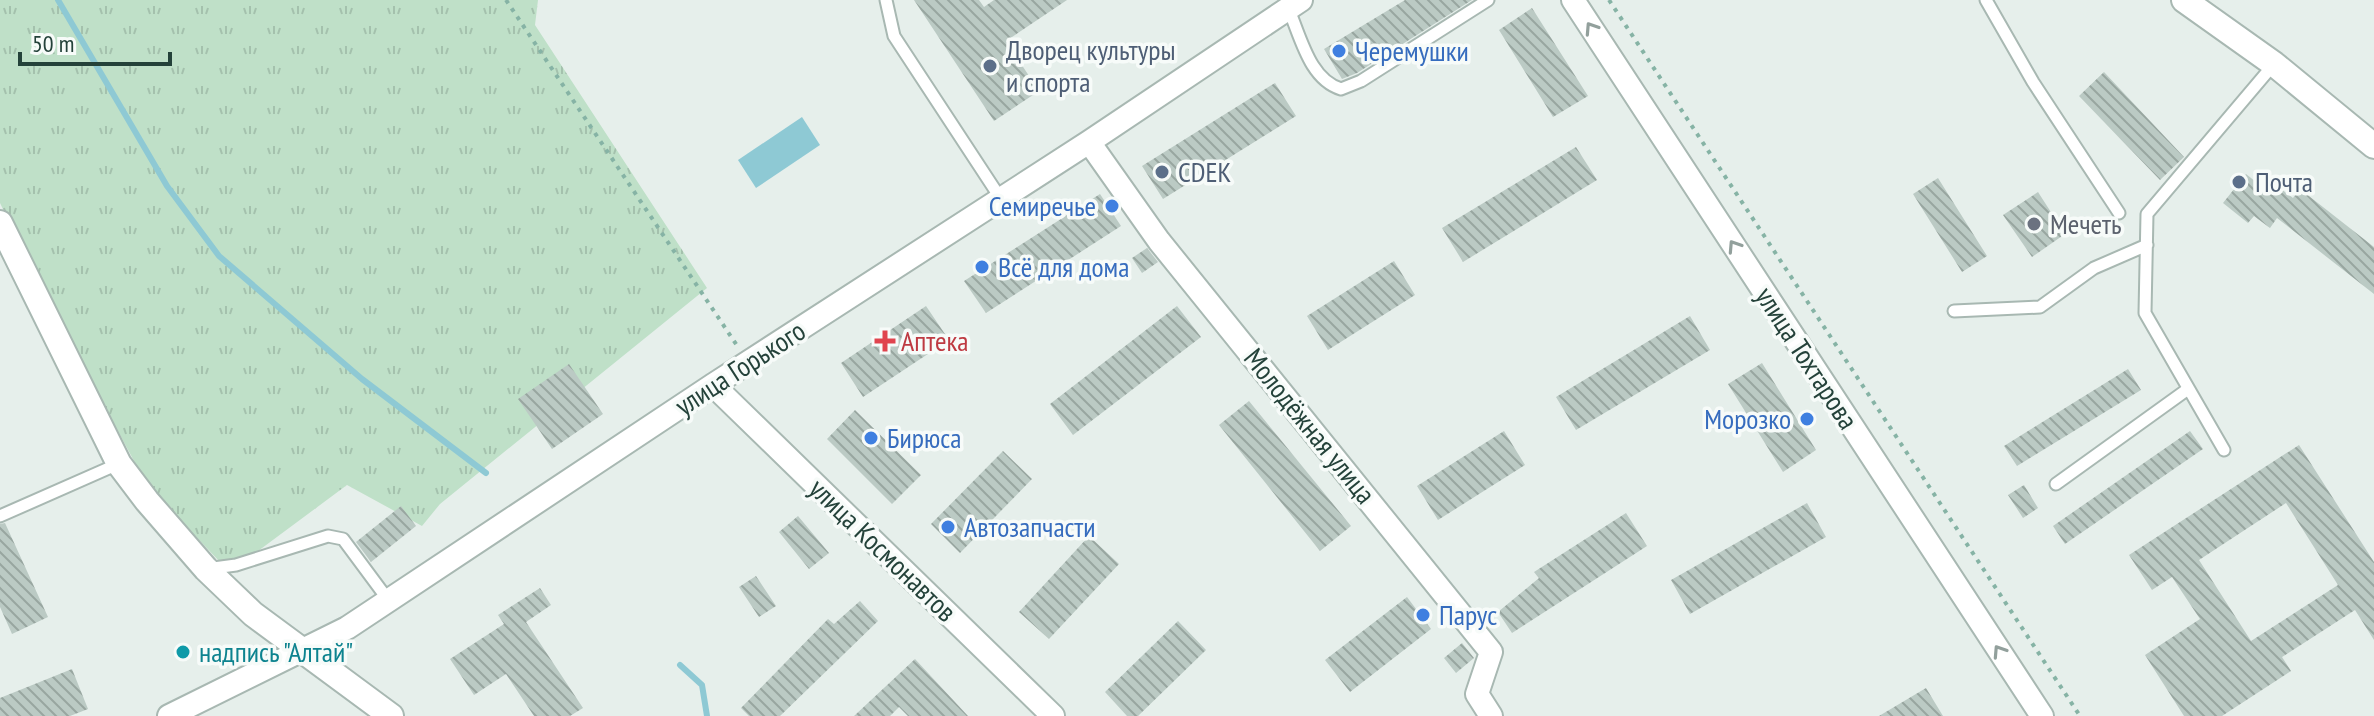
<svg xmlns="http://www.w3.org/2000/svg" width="2374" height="716" viewBox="0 0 2374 716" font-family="'PT Sans Narrow',sans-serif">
<defs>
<pattern id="grass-tufts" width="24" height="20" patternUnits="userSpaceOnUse" patternTransform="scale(2)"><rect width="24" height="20" fill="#bfe0c8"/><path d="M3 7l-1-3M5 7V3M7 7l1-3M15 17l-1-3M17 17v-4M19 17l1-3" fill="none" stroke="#a4c1ad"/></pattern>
<pattern id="building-back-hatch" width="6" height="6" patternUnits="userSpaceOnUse" patternTransform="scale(2)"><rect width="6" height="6" fill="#bbcac4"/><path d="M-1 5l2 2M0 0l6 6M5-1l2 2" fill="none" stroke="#98a6a0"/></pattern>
</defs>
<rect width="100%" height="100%" fill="#e6efeb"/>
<!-- grass -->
<path fill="url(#grass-tufts)" d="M0 0H538L535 25 707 288 440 504 422 526 347 485 242 563 220 562 147 485 45 296 0 203Z"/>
<!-- water -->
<path fill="#8ec9d4" d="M802 117 820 145 756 188 738 160Z"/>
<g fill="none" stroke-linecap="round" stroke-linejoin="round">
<!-- stream -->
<path stroke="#8ec9d4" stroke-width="6" d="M58 0 167 186 219 256 362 379 486 473
M680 665 702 685 707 716"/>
</g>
<!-- building -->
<path fill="url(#building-back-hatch)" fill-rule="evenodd" d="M914 0H979L984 7 994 0H1067L1006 41 1039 91 994 121Z
M1405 0H1472L1357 73 1342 79 1324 49Z
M1532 8 1588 96 1553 117 1499 30Z
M2104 72 2184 157 2160 180 2079 96Z
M1275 83 1296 116 1163 199 1142 166Z
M1576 147 1597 180 1463 262 1442 228Z
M2246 174 2271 194 2277 186 2293 198 2300 189 2374 247V294L2277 218 2270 228 2254 216 2248 223 2223 203Z
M1938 178 1987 256 1962 272 1913 194Z
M2038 192 2065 234 2032 257 2003 215Z
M1100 194 1121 226 986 313 964 281Z
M1147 248 1158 262 1142 273 1132 258Z
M1394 261 1415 295 1328 350 1307 316Z
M926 306 949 340 863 397 841 363Z
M1177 306 1201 337 1073 435 1050 404Z
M1690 316 1710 350 1576 430 1556 397Z
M1762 363 1816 450 1783 472 1728 384Z
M569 364 603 414 552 449 518 399Z
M2128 369 2141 390 2017 466 2004 446Z
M1249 401 1351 526 1320 551 1219 425Z
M855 410 921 475 892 504 827 439Z
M1504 431 1525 465 1438 520 1417 486Z
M2190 431 2203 449 2065 544 2053 526Z
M2299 445 2374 562V640L2355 610 2282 657 2291 671 2222 716H2184L2145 655 2200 619 2172 577 2152 590 2129 555ZM2286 503 2338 585 2251 641 2199 560Z
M1003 451 1032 479 960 553 931 524Z
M2024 485 2038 508 2023 518 2008 495Z
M1807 503 1826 537 1690 614 1671 580Z
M401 506 416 526 371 562 356 542Z
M1626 513 1647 546 1512 633 1498 612 1539 578 1534 572Z
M798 516 829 553 809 569 779 532Z
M5 523 48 617 12 634 0 607V524Z
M1089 536 1119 564 1049 639 1019 612Z
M756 576 776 606 759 617 739 587Z
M540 588 551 605 526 622 583 708 570 716H534L506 674 474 695 450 659 504 624 498 615Z
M1407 597 1431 629 1350 692 1325 660Z
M860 601 878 621 780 716H749L741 708 828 619 834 624Z
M1178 621 1206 650 1138 716H1127L1105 692Z
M1462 643 1474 658 1456 673 1444 658Z
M915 659 968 716H908L899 707 890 716H854Z
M72 669 88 709 70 716H0V698Z
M1926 688 1943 716H1879Z"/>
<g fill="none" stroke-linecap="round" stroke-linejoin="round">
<!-- service casing -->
<g stroke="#a8b8b2" stroke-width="15">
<path id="service" d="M886 0 894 36 1001 199
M1986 0 2033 82 2119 213
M1288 8C1301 37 1309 79 1341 89L1361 81 1488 0
M1954 311 2040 307 2094 268 2147 245
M2224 450 2145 313 2147 214 2274 64
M2056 484 2188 389
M0 516 118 464
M206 569 236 565 328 536 343 539 389 601"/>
</g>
<!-- minor casing -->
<g stroke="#a8b8b2" stroke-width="26">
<path id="minor" d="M1573 0 2042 716
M1089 142 1159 241 1491 652 1477 694 1491 716
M713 385 1053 716
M169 716 347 628 713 385 1089 142 1301 0"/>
</g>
<!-- tertiary casing -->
<g stroke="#a8b8b2" stroke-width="28">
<path id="tertiary" d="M2184 0 2274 64 2374 146
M0 223 119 464 147 501 206 569 253 614 391 716"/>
</g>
<!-- path -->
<path stroke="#86b3a5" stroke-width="4" stroke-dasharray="4 6" stroke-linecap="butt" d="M506 0 738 347
M1609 0 2080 716"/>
<!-- service -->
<use href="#service" stroke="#fff" stroke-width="11"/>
<!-- minor -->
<use href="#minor" stroke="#fff" stroke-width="22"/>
<!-- tertiary -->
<use href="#tertiary" stroke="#fff" stroke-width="24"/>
</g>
<!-- one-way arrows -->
<defs><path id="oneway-chevron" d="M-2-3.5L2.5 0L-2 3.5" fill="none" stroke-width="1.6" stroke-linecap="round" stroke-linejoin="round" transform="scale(2)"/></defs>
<g stroke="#92a09c">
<use href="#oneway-chevron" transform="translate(1591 28) rotate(-123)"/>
<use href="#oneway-chevron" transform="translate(1734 246) rotate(-123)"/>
<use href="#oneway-chevron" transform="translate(1999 651) rotate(-123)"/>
</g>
<!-- markers -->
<g fill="#3f7fe0" stroke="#f7fbf9" stroke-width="3">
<circle cx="1339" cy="51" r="8"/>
<circle cx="1112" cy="206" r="8"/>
<circle cx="982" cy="267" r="8"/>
<circle cx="1807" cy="419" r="8"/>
<circle cx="871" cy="438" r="8"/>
<circle cx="948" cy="527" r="8"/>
<circle cx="1423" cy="615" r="8"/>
</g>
<g fill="#5c6f8a" stroke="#f7fbf9" stroke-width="3">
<circle cx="990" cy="66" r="8"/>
<circle cx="1162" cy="172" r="8"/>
<circle cx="2239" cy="182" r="8"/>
</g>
<circle fill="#6b7280" stroke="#f7fbf9" stroke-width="3" cx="2034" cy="224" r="8"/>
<path fill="#e0444e" stroke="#f7fbf9" stroke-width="3" d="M881 329h8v8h8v8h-8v8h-8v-8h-8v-8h8z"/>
<circle fill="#0f9aa8" stroke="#f7fbf9" stroke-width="3" cx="183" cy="652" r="8"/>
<g text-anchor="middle" stroke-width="7" stroke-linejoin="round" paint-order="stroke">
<!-- service labels -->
<g font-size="28" fill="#4e5e75" stroke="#f7fbf9" text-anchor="start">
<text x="1006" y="60">Дворец культуры<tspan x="1006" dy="32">и спорта</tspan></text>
<text x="1178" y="182">CDEK</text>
<text x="2255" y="192">Почта</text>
</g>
<!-- shop labels -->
<g font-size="28" fill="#366cbe" stroke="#f7fbf9" text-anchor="start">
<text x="1355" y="61">Черемушки</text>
<text x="1096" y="216" text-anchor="end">Семиречье</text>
<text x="998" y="277">Всё для дома</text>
<text x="1791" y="429" text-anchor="end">Морозко</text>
<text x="887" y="448">Бирюса</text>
<text x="964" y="537">Автозапчасти</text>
<text x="1439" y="625">Парус</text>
</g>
<!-- worship labels -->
<g font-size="28" fill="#5b616d" stroke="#f7fbf9" text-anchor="start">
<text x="2050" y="234">Мечеть</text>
</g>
<!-- health labels -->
<g font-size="28" fill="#be3a42" stroke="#f7fbf9" text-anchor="start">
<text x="901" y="351">Аптека</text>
</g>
<!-- street labels -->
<g font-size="28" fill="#24423a" stroke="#f7fbf9">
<text transform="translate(1807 358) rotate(57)" y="10">улица Тохтарова</text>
<text transform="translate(740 368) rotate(-33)" y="10">улица Горького</text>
<text transform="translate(1310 426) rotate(51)" y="10">Молодёжная улица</text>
<text transform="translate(883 550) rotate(44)" y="10">улица Космонавтов</text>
</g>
<!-- culture labels -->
<g font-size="28" fill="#0d838f" stroke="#f7fbf9" text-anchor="start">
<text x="199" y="662">надпись "Алтай"</text>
</g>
</g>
<!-- scale -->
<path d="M20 52v12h150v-12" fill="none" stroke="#24423a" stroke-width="4"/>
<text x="32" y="52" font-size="24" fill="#24423a" stroke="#f7fbf9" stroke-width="6" paint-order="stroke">50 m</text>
</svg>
